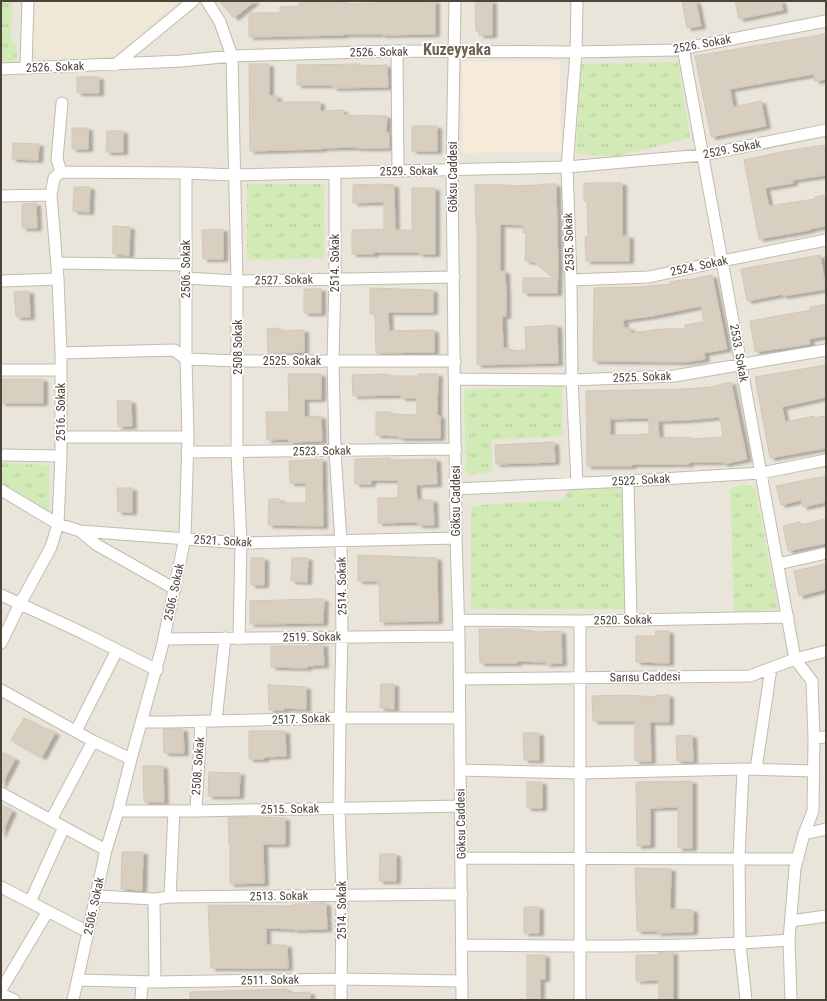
<svg xmlns="http://www.w3.org/2000/svg" width="827" height="1001" viewBox="0 0 827 1001" font-family="'Roboto Condensed',sans-serif">
<defs>
<pattern id="grass-tufts" width="24" height="20" patternUnits="userSpaceOnUse"><rect width="24" height="20" fill="#d2eab5"/><path d="M3 7l-1-3M5 7V3M7 7l1-3M15 17l-1-3M17 17v-4M19 17l1-3" fill="none" stroke="#b6ca9c"/></pattern>
<filter id="shadow"><feDropShadow dx="4.5" dy="2.5" stdDeviation="1" flood-color="#0004"/></filter>
</defs>
<rect width="100%" height="100%" fill="#f6f3ec"/>
<!-- residential -->
<path fill="#eae5da" d="M1 1H826V1000H1Z"/>
<!-- commercial -->
<path fill="#f7ead8" d="M560 61 561 152 463 153 462 62Z"/>
<!-- education -->
<path fill="#efe8d6" d="M36 1H179L112 58 98 59 37 57 33 38Z"/>
<!-- grass -->
<path fill="url(#grass-tufts)" d="M1 1H12L11 41 16 45 17 58 13 61 1 62Z
M678 62 690 138 614 157 576 153 581 64Z
M247 184H324V258L247 260Z
M562 386 563 436 492 440V472L466 475 464 390Z
M1 463 49 465V511L16 491 1 483Z
M739 485 755 487 778 609 734 613 730 489Z
M623 488 625 609H471V508L481 505 563 500 569 489Z"/>
<!-- building -->
<path fill="#d8cfc1" stroke="#d3c7b4" fill-rule="evenodd" filter="url(#shadow)" d="M219 1H255L234 18Z
M344 1V4L435 1V34L382 35V34H344V35L249 37V13H280V7L299 6V2Z
M475 1H492V35H479V31H476Z
M682 1H696L701 26 687 28Z
M735 1H781L783 10 739 19Z
M826 34V79L815 81 814 74 730 89 733 107 761 101 766 126 711 137 695 56Z
M249 64H269V96H277V102H320V111L343 110V115L387 116 386 133H389V148H356V147L322 148V149L250 151Z
M360 64V66L387 65 388 87 333 88V85H297V65Z
M77 77H99V93H77Z
M412 126H437V151H412Z
M72 128H88V149H72Z
M107 131H123V152H106Z
M13 143 39 144 38 160 12 159Z
M824 145 826 159V175L793 180V183L765 188 769 206 815 199V197L826 195V226L810 229V230L759 239 744 160 786 151Z
M584 183H622V236H629V261H586L585 237H588L587 201H584Z
M378 184 394 185 395 230H412V188H435V254H419V252H374V254H352V230L384 229V202L353 203V185Z
M542 184H556L558 267 557 293H523V278H554L534 262 525 261 526 233H523V225L500 224V271H505L506 294V316H502L503 348H509L510 351 526 350 525 327 557 325 558 363 477 365V224H476L475 185H510V186L542 185Z
M74 187H90L89 212 73 211Z
M36 203 37 228H22V204Z
M113 226 130 227 129 255 113 254Z
M223 229V259H203L202 230Z
M820 255 826 289 783 296V294L747 301 741 269Z
M712 275 727 349 704 353 705 359 686 362 593 361 594 288 639 287 671 284 670 282 688 279 689 280ZM701 306 704 322 685 325V329H661L631 333 630 328H624L623 320 652 316Z
M370 288 433 290V312H388L389 331 434 330V352L376 353 375 314H370Z
M304 289H321V313H304Z
M29 291 30 317H16L14 292Z
M826 304V336L809 339 810 344 755 352 750 321 811 310 810 307Z
M279 328V331L304 330V352L268 354 267 329Z
M826 365V397L782 407 785 422 814 416V418L826 416V448L770 458 755 377Z
M288 374H321V399H304V417L321 416 322 441 289 442V439L267 440 266 412H289Z
M387 374V376H418V374H438L437 416H440V438H399V436L376 435V412H390V414L417 415V398H401V395L353 396 352 375Z
M1 379H43V403H1Z
M731 382 747 459 724 464V462H689V464H632V466H587L586 391 684 389 710 387ZM720 417 723 437 689 439V437L659 438 658 421 687 420ZM649 418V434H641V435H610V419Z
M117 401H131L132 426 118 427Z
M554 442 555 462 496 464 495 445Z
M390 458V460L436 459 437 484 416 485 417 500H433L434 525H418V522L378 523V498H398V480H371V484H355V459Z
M322 459 323 526 268 525 269 499H280V503H306V483H290L289 461Z
M826 476V502L803 507 801 500 781 505 776 486Z
M117 488H132V512H118Z
M826 519V543L788 551 783 526 800 522 801 525Z
M358 555 437 558 438 621 380 622 379 583H377L376 581H358Z
M251 558H264V585H251Z
M292 558H308L307 582 291 581Z
M826 564V589L799 596 794 571Z
M312 599H324L323 623 250 624V601Z
M479 629H517L539 632 561 631 562 663 546 664V662L517 661V663H480Z
M656 631H669V663L636 662V636H655Z
M323 644 324 665 307 666V668L271 667V646H309L308 645Z
M381 684H394V709L380 708Z
M268 685 306 687V709L284 708V710H269Z
M625 695 656 697V695H669V722H650L651 761H635V721H593L592 696Z
M24 718 42 728 43 727 55 733 42 757 11 740Z
M163 729H183L184 753H164Z
M249 731H285L286 756 264 757V759H249Z
M523 733H539V760H524Z
M692 735 693 761H677L676 736Z
M1 752 15 759 1 786Z
M143 766H163L164 802H144Z
M209 772 240 773 239 796H208Z
M692 781V848H678V807L650 808V845L637 846 636 782Z
M527 782H542V808H527Z
M1 805 12 811 1 835Z
M243 817 285 818V844H263L264 883 230 884V844H229L228 818Z
M122 852H143L142 890 121 889Z
M380 854H396V881H379Z
M635 868 671 869 670 909 693 910V932L657 933V931H637Z
M312 903H326L327 929 294 930V929L266 928V945H287L288 968H211L208 905 294 906V904H312Z
M524 907H539V933H524Z
M658 952H673V1000H659V982H658V980L636 981V955H658Z
M527 955H545V979H540V1000H527Z
M287 989V993L310 992V1000H190V992Z"/>
<g fill="none" stroke-linecap="round" stroke-linejoin="round">
<!-- minor casing -->
<g stroke="#c2bbae" stroke-width="13">
<path id="minor" d="M207 1 220 22 232 56 237 281V452L241 543 239 639
M455 1 452 170 456 538 459 636 462 1000
M577 1 576 52 567 167 571 280 572 380 577 483
M683 48 795 659 812 681 814 738 813 811 804 834 795 868 789 940 791 1000
M397 51 398 171
M115 65 193 1
M26 68 28 1
M1 69 181 61 232 56 397 51 576 52 675 50 826 21
M61 172 186 173 234 175 567 167 703 155 826 130
M61 172 57 159 62 103
M335 173V279L333 360 335 451 341 542 342 636 340 718 339 808 342 895 341 1000
M1 196 51 195
M57 263 186 265
M186 278 237 281 454 277
M571 280 649 277 722 261 826 240
M1 281 58 279
M61 353 174 350 186 359 238 361H455
M1 370H61
M455 379 572 380 674 376 826 350
M61 437H188
M187 452 456 449
M1 455 61 456
M628 481 631 620
M456 489 628 481 761 473 826 460
M1 490 58 524 80 531 241 543 456 538
M80 531 97 545 175 589
M778 564 826 553
M1 595 83 633 157 670
M459 620 580 621 788 617
M164 639 459 636
M1 643 20 604 51 547 58 524 61 456V353L58 279 51 195 54 178 61 172
M459 679 750 676 795 659 826 651
M1 690 93 741 131 759
M216 721 225 638
M142 722H170L340 718H460
M76 731 117 650
M814 738 826 737
M743 769 739 858 740 944 746 1000
M756 769 771 668
M460 770 580 773 743 769 814 771
M1 793 106 850
M118 811H196L461 806
M196 811 201 722
M51 820 93 741
M804 834 826 829
M461 858 798 859
M1 887 88 932
M96 896 154 899 170 897 462 894
M170 897 174 811
M154 899 155 982
M30 902 64 827
M791 921 826 916
M462 945C571 946 680 948 789 940
M78 980 155 982 341 979 462 981
M1 990 48 911
M1 994 14 1000
M73 1000 106 850 118 811 131 759 162 647 185 538 188 437 186 359V173
M141 1000 142 982
M580 1000V621"/>
</g>
<!-- minor -->
<use href="#minor" stroke="#fff" stroke-width="11"/>
</g>
<g text-anchor="middle" stroke-width="3.5" stroke-linejoin="round" paint-order="stroke">
<!-- street labels -->
<g font-size="12" fill="#4b4439" stroke="#fff">
<text transform="translate(702 44) rotate(-10)" y="4">2526. Sokak</text>
<text transform="translate(379 52) rotate(-1)" y="4">2526. Sokak</text>
<text transform="translate(55 67) rotate(-2)" y="4">2526. Sokak</text>
<text transform="translate(732 149) rotate(-11)" y="4">2529. Sokak</text>
<text transform="translate(409 171) rotate(-1)" y="4">2529. Sokak</text>
<text transform="translate(453 177) rotate(-90)" y="4">Göksu Caddesi</text>
<text transform="translate(569 242) rotate(-92)" y="4">2535. Sokak</text>
<text transform="translate(335 263) rotate(-90)" y="4">2514. Sokak</text>
<text transform="translate(699 266) rotate(-12)" y="4">2524. Sokak</text>
<text transform="translate(186 269) rotate(-90)" y="4">2506. Sokak</text>
<text transform="translate(284 280) rotate(-1)" y="4">2527. Sokak</text>
<text transform="translate(238 347) rotate(-90)" y="4">2508 Sokak</text>
<text transform="translate(739 353) rotate(80)" y="4">2533. Sokak</text>
<text x="292" y="365">2525. Sokak</text>
<text transform="translate(642 377) rotate(-2)" y="4">2525. Sokak</text>
<text transform="translate(61 412) rotate(-90)" y="4">2516. Sokak</text>
<text transform="translate(322 451) rotate(-1)" y="4">2523. Sokak</text>
<text transform="translate(641 480) rotate(-3)" y="4">2522. Sokak</text>
<text transform="translate(456 501) rotate(-90)" y="4">Göksu Caddesi</text>
<text transform="translate(223 541) rotate(3)" y="4">2521. Sokak</text>
<text transform="translate(342 586) rotate(-91)" y="4">2514. Sokak</text>
<text transform="translate(174 592) rotate(-78)" y="4">2506. Sokak</text>
<text transform="translate(623 620) rotate(-1)" y="4">2520. Sokak</text>
<text transform="translate(312 637) rotate(-1)" y="4">2519. Sokak</text>
<text transform="translate(645 677) rotate(-1)" y="4">Sarısu Caddesi</text>
<text transform="translate(301 719) rotate(-2)" y="4">2517. Sokak</text>
<text transform="translate(198 766) rotate(-86)" y="4">2508. Sokak</text>
<text transform="translate(290 809) rotate(-1)" y="4">2515. Sokak</text>
<text transform="translate(461 824) rotate(-91)" y="4">Göksu Caddesi</text>
<text transform="translate(279 896) rotate(-1)" y="4">2513. Sokak</text>
<text transform="translate(94 906) rotate(-78)" y="4">2506. Sokak</text>
<text transform="translate(342 910) rotate(-90)" y="4">2514. Sokak</text>
<text transform="translate(270 980) rotate(-1)" y="4">2511. Sokak</text>
</g>
<!-- district labels -->
<g font-size="16" font-weight="bold" fill="#6e6250" stroke="#fff">
<text x="457" y="55">Kuzeyyaka</text>
</g>
</g>
<!-- border -->
<rect width="827" height="1001" fill="none" stroke="#4b4439" stroke-width="4"/>
</svg>
